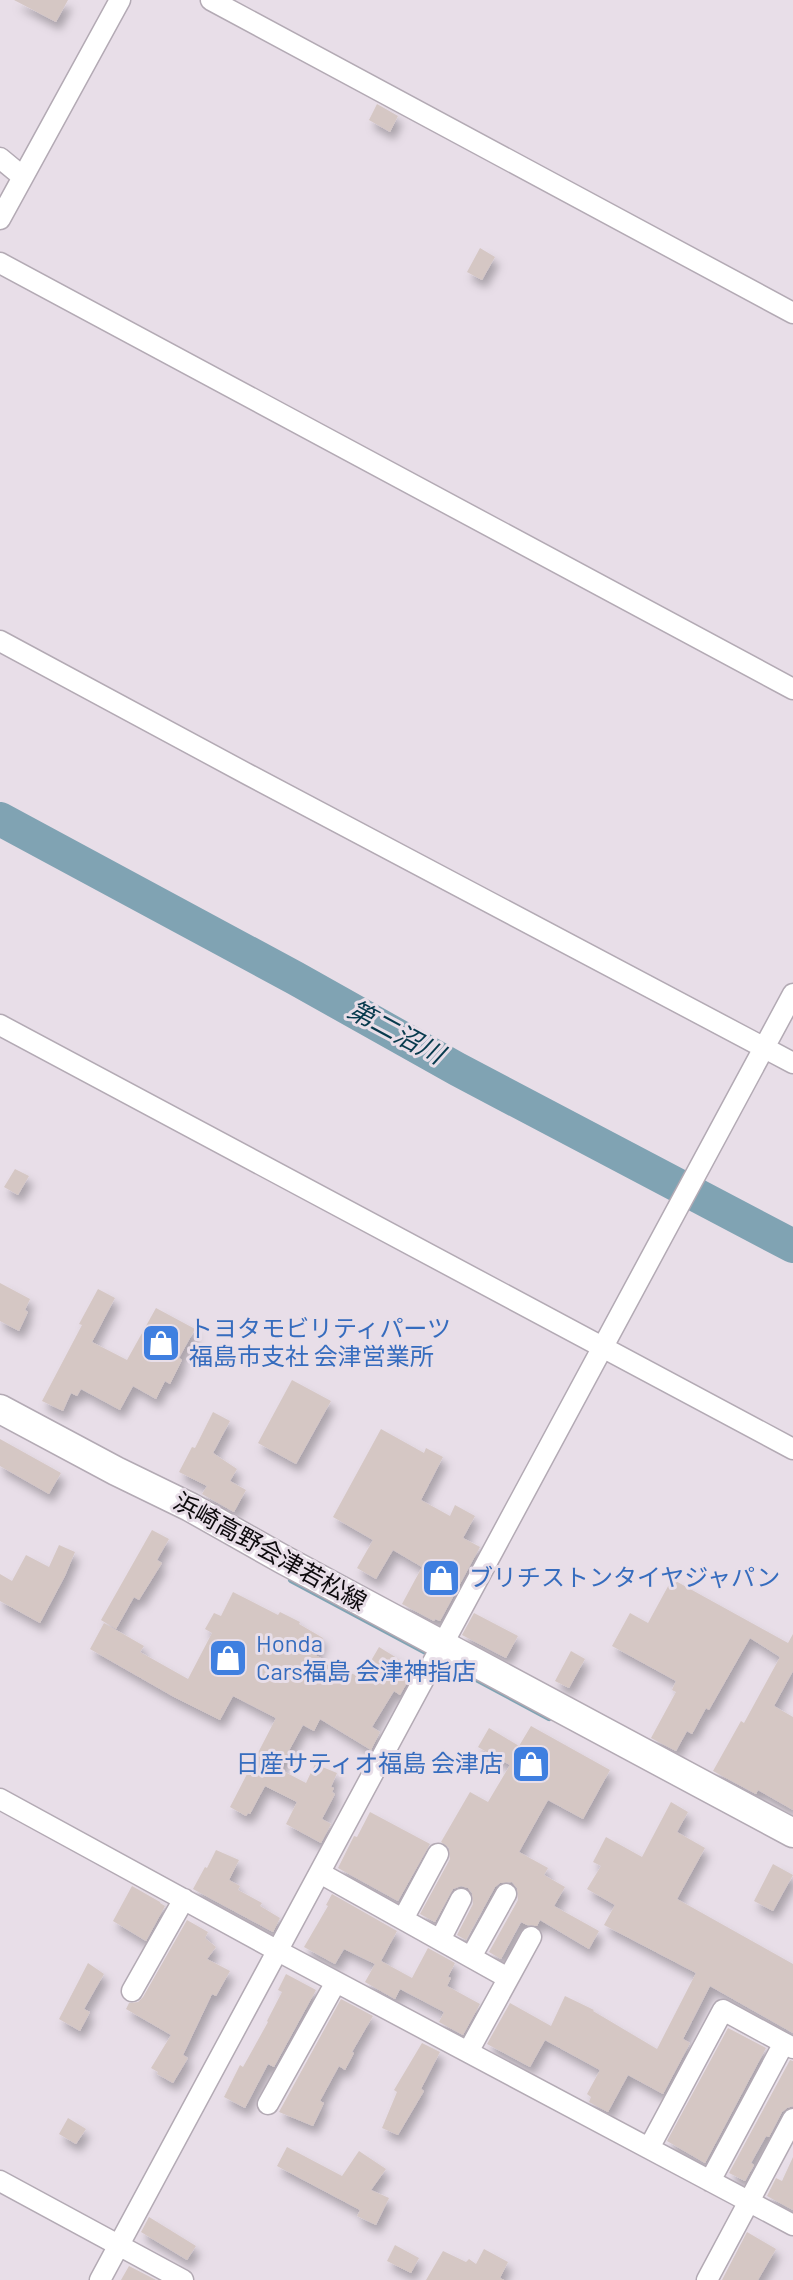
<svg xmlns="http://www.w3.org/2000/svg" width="793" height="2280" viewBox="0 0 793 2280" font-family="Barlow,'Noto Sans JP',sans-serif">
<defs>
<filter id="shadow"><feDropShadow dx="4.5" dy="8" stdDeviation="4" flood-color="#0004"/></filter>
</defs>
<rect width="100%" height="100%" fill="#e8dee8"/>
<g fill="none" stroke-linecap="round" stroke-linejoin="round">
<!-- stream -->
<path stroke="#80a3b3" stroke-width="6" d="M291 1580 549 1718"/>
<!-- river -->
<path stroke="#80a3b3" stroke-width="34" d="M0 819 295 978 457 1069 793 1246"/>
</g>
<!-- building -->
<path fill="#d5c7c4" filter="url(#shadow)" d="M14 0H68L56 22Z
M377 104 398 116 390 132 369 120Z
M480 248 495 257 482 280 467 272Z
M15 1169 29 1176 18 1195 4 1187Z
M0 1283 30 1299 25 1310 28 1312 19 1331 0 1321Z
M98 1289 115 1298 92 1342 127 1360 156 1308 195 1329 179 1358 182 1360 170 1384 165 1381 156 1399 133 1386 120 1410 81 1389 77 1396 71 1393 63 1411 42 1401 82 1325 79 1324Z
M292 1380 331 1401 296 1464 258 1443Z
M213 1412 230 1421 213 1453 237 1469 230 1481 246 1490 234 1512 202 1494 207 1486 179 1472 192 1447 195 1448Z
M381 1429 424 1453 426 1448 443 1457 421 1500 450 1516 455 1505 475 1516 463 1538 480 1547 440 1621 435 1619 434 1621 402 1604 422 1567 393 1550 376 1579 357 1568 373 1540 333 1517Z
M0 1439 61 1473 49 1494 0 1466Z
M152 1530 169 1539 157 1560 162 1563 139 1600 134 1597 116 1629 101 1620Z
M59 1545 75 1552 65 1576 40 1623 0 1601V1574L12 1581 26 1555 49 1567Z
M672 1579 788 1643 793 1634V1671L774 1706 793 1717V1810L758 1790 756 1794 713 1771 741 1721 744 1723 780 1657 750 1638 709 1710 706 1708 692 1734 687 1731 676 1751 651 1738 676 1692 672 1690 676 1681 612 1646 630 1613 648 1623Z
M233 1592 278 1615 280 1612 300 1622 299 1624 323 1638 315 1655 361 1678 379 1647 415 1669 400 1695 394 1691 372 1727 380 1732 371 1750 320 1719 314 1731 303 1725 279 1769 306 1783 315 1764 337 1773 331 1787 334 1788 332 1792 335 1794 322 1819 331 1824 321 1843 286 1824 297 1802 265 1786 250 1814 248 1813 246 1816 230 1807 276 1718 233 1696 220 1720 174 1697 90 1649 104 1623 144 1646 140 1652 188 1679 212 1633 205 1629 214 1613 221 1616Z
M474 1613 518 1636 506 1658 462 1635Z
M571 1651 585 1659 569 1688 555 1681Z
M531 1726 610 1770 583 1819 548 1800 519 1852 548 1868 544 1875 565 1887 554 1906 599 1931 589 1949 540 1920 537 1926 527 1925 521 1922 501 1959 489 1952 518 1900 517 1888 512 1882 500 1883 495 1887 466 1940 457 1935 473 1904 472 1893 468 1888 461 1886 453 1889 435 1922 420 1914 450 1859 449 1848 441 1842 470 1792 488 1802 510 1765 478 1747 489 1728 519 1746Z
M671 1802 688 1812 677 1832 705 1848 677 1899 793 1964V2033L710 1986 683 2039 690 2043 663 2094 628 2075 608 2112 589 2102 591 2097 587 2094 600 2070 545 2040 530 2067 487 2044 510 2003 551 2026 565 1996 594 2010 593 2011 657 2049 696 1973 604 1925 615 1905 587 1889 601 1866 593 1862 606 1837 642 1857Z
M370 1812 430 1844 398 1901 338 1868 354 1836 357 1837Z
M216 1850 239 1860 229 1880 240 1886 238 1890 262 1903 260 1906 280 1918 273 1932 193 1889 205 1867 207 1868Z
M773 1864 793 1875 773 1911 754 1901Z
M132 1886 160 1902V1903L165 1906 146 1941 113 1921Z
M332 1894 397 1931 381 1961 412 1978 428 1948 455 1963 448 1977 451 1978 447 1986 480 2004 463 2035 439 2022 444 2012 400 1989 395 1999 365 1982 375 1964 344 1949 335 1964 304 1947 328 1906 326 1905Z
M187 1920 208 1932 205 1938 216 1947 207 1959 230 1971 216 1996 212 1994 183 2055 188 2058 173 2083 157 2074 158 2072 151 2068 171 2035 126 2009 129 2003 138 2002 143 1997Z
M88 1963 104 1974 84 2009 90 2012 80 2031 59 2019Z
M286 1974 316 1990 274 2067 268 2064 245 2108 224 2097 240 2065 243 2067 268 2022 267 2021 282 1992 278 1990Z
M341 1999 373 2016 352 2052 354 2053 345 2070 339 2066 320 2101 324 2103 313 2126 279 2112Z
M728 2028 766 2048 705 2163 667 2141Z
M422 2043 440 2052 421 2089 424 2091 398 2135 382 2128 397 2092 394 2090Z
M790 2060 793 2061V2106L787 2108 782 2112 769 2137 766 2136 751 2163 754 2165 745 2181 729 2173Z
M68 2118 86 2129 76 2144 59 2134Z
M287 2147 342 2176 359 2151 386 2169 371 2190 389 2198 376 2225 357 2216 360 2210 277 2166Z
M793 2157V2210L767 2196 776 2178 782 2181Z
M149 2217 196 2246 187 2260 141 2232Z
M747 2232 776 2249 758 2280H722Z
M395 2245 419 2258 411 2273 387 2261Z
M484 2249 508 2262 500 2278 504 2280H426L443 2251 466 2262 469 2259 476 2264Z
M129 2266 156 2280H121Z"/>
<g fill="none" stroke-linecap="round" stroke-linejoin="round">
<!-- minor casing -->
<g stroke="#b3aab4" stroke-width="23">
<path id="minor" d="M211 0 793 313
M0 158 23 177
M0 219 120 0
M0 263 793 689
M0 641 249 775 793 1063
M0 1025 793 1449
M0 1799 278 1951 793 2225
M320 1873 508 1978
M403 1919 438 1854
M440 1940 461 1899
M471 1957 506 1894
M132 1991 184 1899
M468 2052 531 1937
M268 2104 336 1982
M649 2148 723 2010 793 2048
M0 2181 183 2280
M710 2181 784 2043
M100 2280 793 994
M707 2280 793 2119"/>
</g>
<!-- secondary casing -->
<g stroke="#b3aab4" stroke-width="31">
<path id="secondary" d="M0 1409 116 1471 190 1507 284 1560 793 1833"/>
</g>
<!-- minor -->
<use href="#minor" stroke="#fff" stroke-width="20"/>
<!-- secondary -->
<use href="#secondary" stroke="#fff" stroke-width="28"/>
</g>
<!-- icons -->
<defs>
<g id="shop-square" transform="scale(2)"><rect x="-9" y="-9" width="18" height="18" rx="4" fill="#3f7fe0" stroke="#e8dee8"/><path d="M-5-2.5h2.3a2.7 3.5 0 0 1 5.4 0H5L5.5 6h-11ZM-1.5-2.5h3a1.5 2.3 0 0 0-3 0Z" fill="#fff"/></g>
</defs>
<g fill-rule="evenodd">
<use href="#shop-square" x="161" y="1343"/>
<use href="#shop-square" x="441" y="1578"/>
<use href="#shop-square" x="228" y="1658"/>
<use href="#shop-square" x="531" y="1764"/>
</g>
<g text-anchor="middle" stroke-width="6" stroke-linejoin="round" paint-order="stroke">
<!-- shop labels -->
<g font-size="24" fill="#366cbe" stroke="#e8dee8" text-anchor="start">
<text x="189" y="1337">トヨタモビリティパーツ<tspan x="189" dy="28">福島市支社 会津営業所</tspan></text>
<text x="469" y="1586">ブリチストンタイヤジャパン</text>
<text x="256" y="1652">Honda<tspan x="256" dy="28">Cars福島 会津神指店</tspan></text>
<text x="503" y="1772" text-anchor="end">日産サティオ福島 会津店</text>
</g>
<!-- street labels -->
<g font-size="24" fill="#0d0a0d" stroke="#e8dee8">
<text transform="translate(270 1552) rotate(29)" y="8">浜崎高野会津若松線</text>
</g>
<!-- water labels -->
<g font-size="26" font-style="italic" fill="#073a4d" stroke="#e8dee8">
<text transform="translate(396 1032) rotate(28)" y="9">第二沼川</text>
</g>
</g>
</svg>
